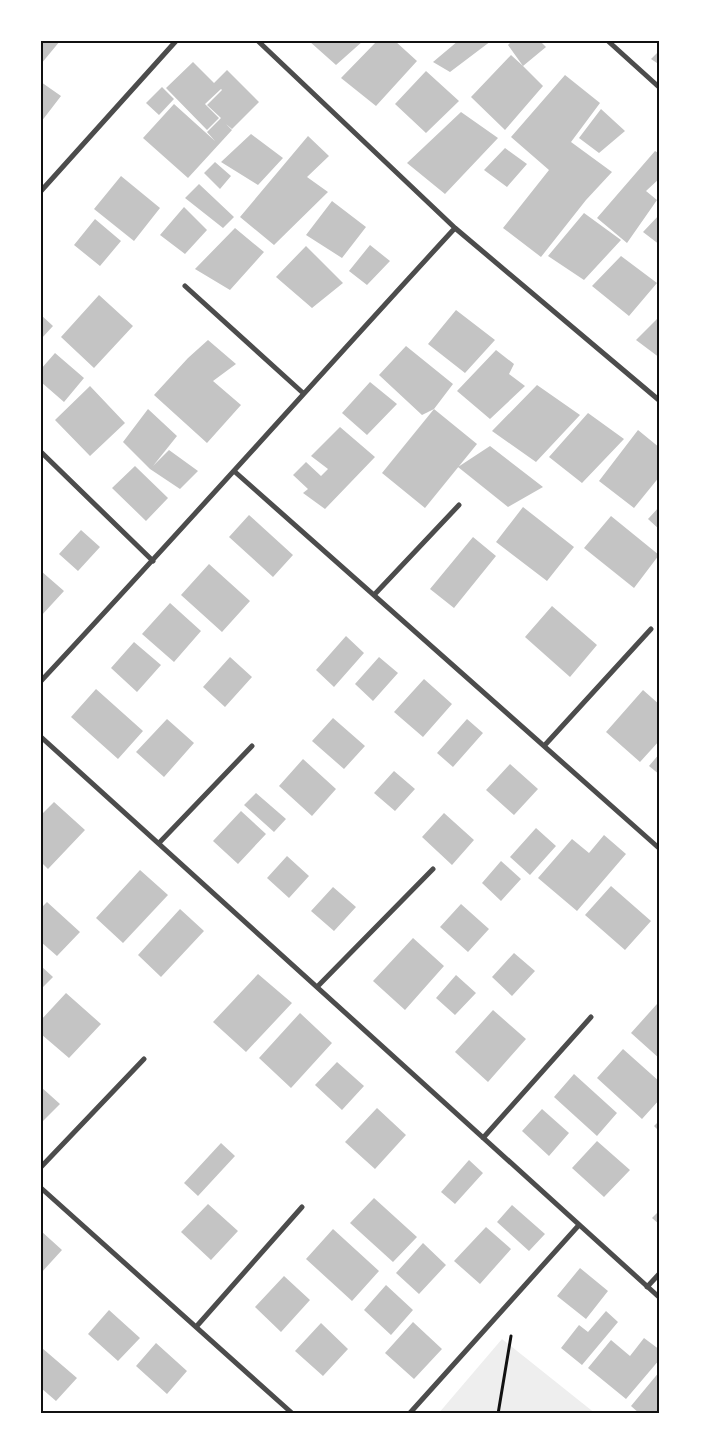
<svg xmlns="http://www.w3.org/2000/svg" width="701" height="1455" viewBox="0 0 701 1455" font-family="'Exo 2',sans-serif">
<rect width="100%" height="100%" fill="#fff"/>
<!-- green -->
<path fill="#eee" d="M502 1339 596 1414H438Z"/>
<!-- building -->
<path fill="#c4c4c4" d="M41 41H60L41 64Z
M309 41H363L336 65Z
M377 41H395L417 61 376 106 341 78Z
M458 41H491L450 72 433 62Z
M512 41H540L546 47 523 66 543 86 505 130 471 97 511 55 523 66 508 45Z
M660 50V65L651 59Z
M193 62 214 83 227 70 259 102 232 129 226 124 232 130 188 178 143 138 174 104 215 141 207 132 221 118 207 105 222 90 221 89 205 104 219 118 207 130 166 88Z
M426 71 459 101 426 133 395 104Z
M565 75 600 103 571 142 612 172 586 200 541 257 503 228 549 170 511 137Z
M41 82 61 96 41 122Z
M162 87 174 99 159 115 146 103Z
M601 109 625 131 599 153 579 138Z
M461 112 498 138 445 194 407 163Z
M251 134 283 158 258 185 221 162Z
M308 136 329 156 307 177 328 192 274 245 240 217Z
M505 148 527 164 507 187 484 170Z
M655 151 660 154V178L646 191 657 200 627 243 597 218Z
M215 162 231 176 220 189 204 173Z
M121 176 160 208 134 241 94 209Z
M199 184 234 217 223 228 185 198Z
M332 201 366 227 342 258 306 235Z
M184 207 207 230 185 254 160 235Z
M584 213 621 240 584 280 548 256Z
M660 214V245L643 232Z
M95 219 121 241 100 266 74 245Z
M235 228 264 252 230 290 195 269Z
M370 245 390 261 367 285 349 271Z
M306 246 343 283 312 308 276 277Z
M621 256 657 283 629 316 592 286Z
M99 295 133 326 94 368 61 337Z
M456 310 495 340 465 373 428 344Z
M41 315 53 326 41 339Z
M660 316V358L636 340Z
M208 340 236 364 213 381 241 405 207 443 154 395 188 358Z
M406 346 453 384 434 409 422 415 379 375Z
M496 350 514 364 509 374 525 386 490 419 457 391Z
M55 353 84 378 64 402 41 382V369Z
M370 382 397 404 367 435 342 413Z
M537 385 580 415 536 462 492 431Z
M90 386 125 423 90 456 55 420Z
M148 409 177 436 153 466 169 450 198 471 180 489 150 469 123 442Z
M434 409 477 444 425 508 382 473Z
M588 413 624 439 582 483 549 457Z
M340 427 375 457 325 509 303 493 308 489 293 475 306 462 321 476 328 469 311 456Z
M638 430 660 448V476L634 508 599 481Z
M490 446 543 487 508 507 458 467Z
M135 466 168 498 146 521 112 488Z
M660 506V530L648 519Z
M523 507 574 547 547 581 496 542Z
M249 515 293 555 273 577 229 537Z
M611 516 659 555 634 588 584 548Z
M81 530 100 547 78 571 59 554Z
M473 537 496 556 454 608 430 589Z
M209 564 250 601 222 632 181 595Z
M41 571 64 591 41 616Z
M170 603 201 631 174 662 142 634Z
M552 606 597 645 570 677 525 637Z
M346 636 364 653 334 687 316 670Z
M134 642 161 665 137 692 111 668Z
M230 657 252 677 225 707 203 687Z
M379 657 398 673 373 701 355 684Z
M424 679 452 704 423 737 394 712Z
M96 689 143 731 118 759 71 717Z
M643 690 660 705V740L640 762 606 732Z
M333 718 365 746 344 769 312 741Z
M167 719 194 743 164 777 136 752Z
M467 719 483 733 453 767 437 753Z
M660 753V775L649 766Z
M303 759 336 789 312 816 279 786Z
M510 764 538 789 514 815 486 790Z
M394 771 415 789 395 811 374 793Z
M256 793 286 819 274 832 244 805Z
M54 802 85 830 48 869 41 862V815Z
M241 811 266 834 238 864 213 841Z
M444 813 474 840 452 865 422 837Z
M536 828 556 846 530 875 510 857Z
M604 835 626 854 577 911 538 878 572 839 589 853Z
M287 856 309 876 289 898 267 878Z
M501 861 521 879 501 901 482 883Z
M140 870 168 895 123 943 96 918Z
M611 886 651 921 625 950 585 915Z
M333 887 356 907 334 931 311 911Z
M47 902 80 932 57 956 41 942V908Z
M461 904 489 929 468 952 440 927Z
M180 909 204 931 161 977 138 955Z
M413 938 444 966 405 1010 373 981Z
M514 953 535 971 512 996 492 977Z
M41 966 53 977 41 989Z
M258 974 292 1003 246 1052 213 1022Z
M456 975 476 993 455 1015 436 998Z
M66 993 101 1024 69 1058 41 1034V1020Z
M657 1004 660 1006V1059L631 1033Z
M493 1010 526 1039 488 1082 455 1052Z
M300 1013 332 1043 291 1088 259 1058Z
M623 1049 660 1082V1099L642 1119 597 1078Z
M337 1062 364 1086 342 1110 315 1085Z
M574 1074 617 1113 597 1136 554 1097Z
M41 1087 60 1104 41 1123Z
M377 1108 406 1135 375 1169 345 1142Z
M542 1109 569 1133 549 1156 522 1131Z
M660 1120V1132L654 1126Z
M597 1141 630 1170 604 1197 572 1168Z
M221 1143 235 1156 198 1196 184 1183Z
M469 1160 483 1173 455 1204 441 1192Z
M374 1198 417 1237 393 1262 350 1223Z
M208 1204 238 1231 211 1260 181 1232Z
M512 1205 545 1234 529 1251 497 1222Z
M660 1210V1225L652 1218Z
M486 1227 511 1249 480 1284 454 1261Z
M333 1229 379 1271 352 1301 306 1259Z
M41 1231 62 1250 41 1273Z
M423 1243 446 1265 419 1294 396 1273Z
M580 1268 608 1291 586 1319 557 1296Z
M284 1276 310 1300 281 1332 255 1307Z
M386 1285 413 1310 391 1335 364 1310Z
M109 1310 140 1338 118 1361 88 1334Z
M606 1311 618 1322 582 1365 561 1348 579 1325 588 1332Z
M413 1322 442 1349 414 1379 385 1353Z
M321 1323 348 1349 323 1376 295 1351Z
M644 1338 660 1350V1359L626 1399 588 1368 611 1340 630 1356Z
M156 1343 187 1371 167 1394 136 1366Z
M42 1348 77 1378 56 1401 41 1388Z
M660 1371V1414H640L631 1406Z"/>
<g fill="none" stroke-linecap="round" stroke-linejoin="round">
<!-- path -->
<path stroke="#111" stroke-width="3" d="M498 1414 511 1336"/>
<!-- minor -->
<path stroke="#4c4c4c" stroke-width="5" d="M258 41 455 228 660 401
M608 41 660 88
M41 191 176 41
M185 286 303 393
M41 452 153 561
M234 471 660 849
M374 595 459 505
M41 681C181 531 317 378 455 228
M41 737 660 1298
M544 746 651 629
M159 843 252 746
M317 987 433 869
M483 1138 591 1017
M41 1167 144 1059
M41 1188 293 1414
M647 1287 660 1273
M196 1327 302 1207
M409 1414 579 1225"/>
</g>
<!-- border -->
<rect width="701" height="1455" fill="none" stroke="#ffffff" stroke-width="85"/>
<rect x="42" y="42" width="616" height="1370" fill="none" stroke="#111" stroke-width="2"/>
</svg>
